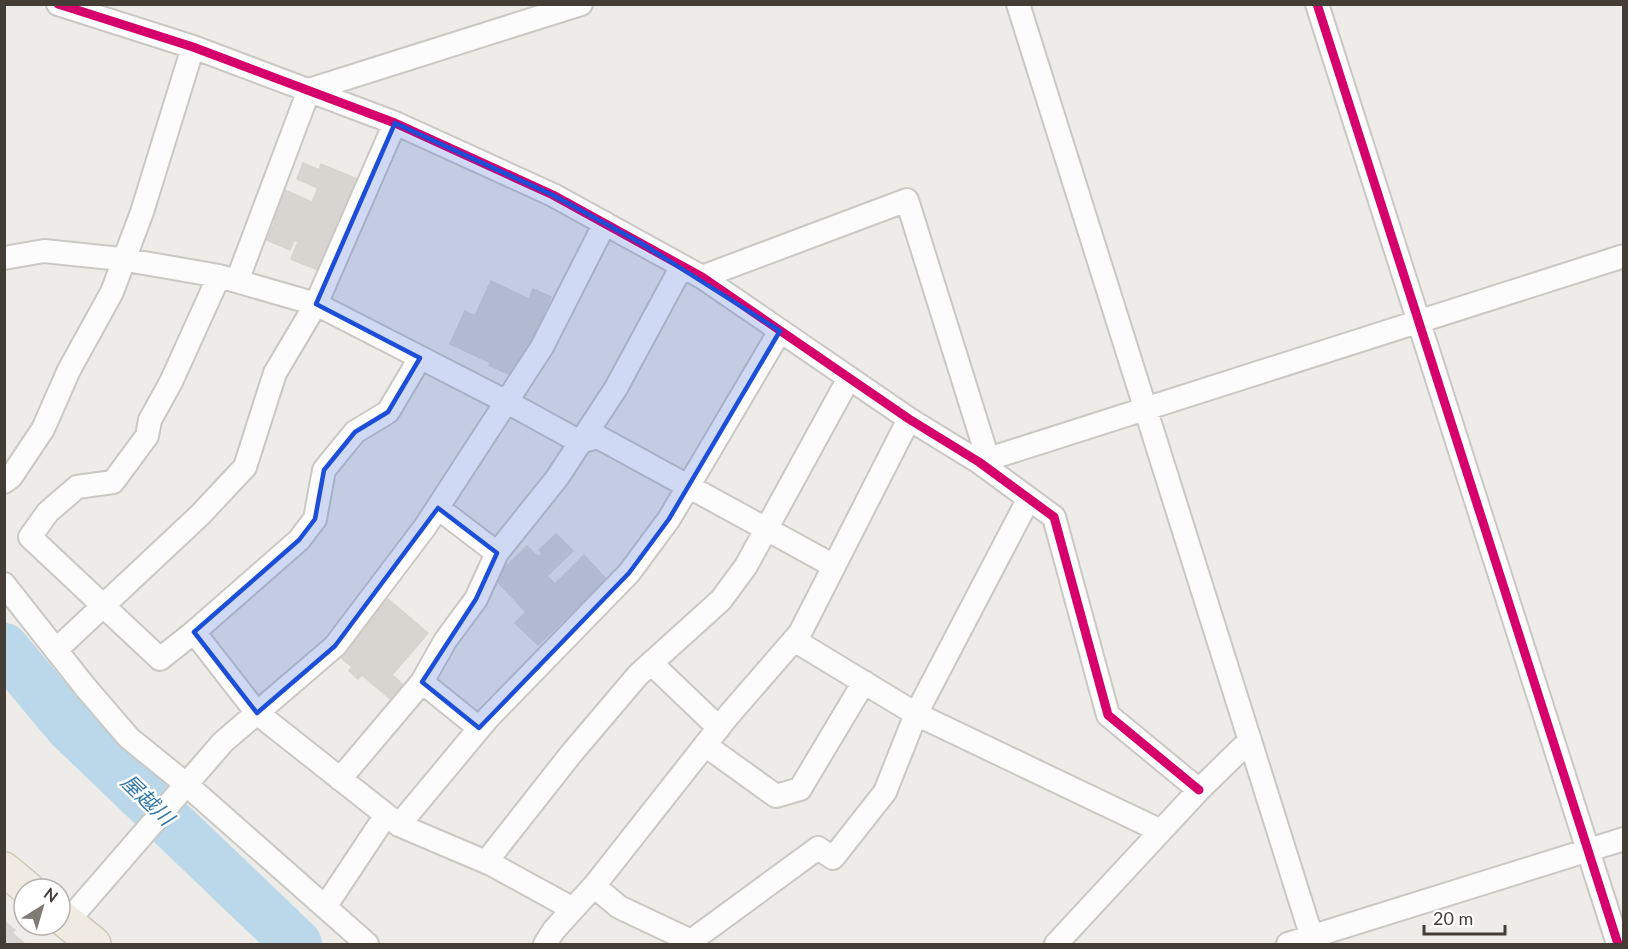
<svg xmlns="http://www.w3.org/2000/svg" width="1628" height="949" viewBox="0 0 1628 949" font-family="Lato,'Noto Sans JP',sans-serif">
<rect width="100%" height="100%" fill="#eeece8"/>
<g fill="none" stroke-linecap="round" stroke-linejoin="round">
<!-- river -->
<path stroke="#bad8ea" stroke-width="50" d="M4 648 70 727 297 944"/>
</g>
<!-- building -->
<path fill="#d8d5d0" stroke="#d6d3ce" stroke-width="1.5" d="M303 163 319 170 321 164 357 179 340 218 343 219 322 266 319 265 318 270 291 259 298 242 294 240 290 250 267 240 275 221 270 219 282 189 312 202 318 188 297 179Z
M491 281 529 299 533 289 551 297 517 373 512 371 510 375 489 365 491 363 450 344 465 311 475 316Z
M556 534 573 551 547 576 555 584 584 555 606 579 538 645 515 623 526 612 494 578 527 546 538 557 542 553 539 550Z
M388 599 428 633 392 675 407 688 395 703 362 675 358 679 349 671 352 667 339 656Z
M4 921 15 930 12 933 25 944H4Z"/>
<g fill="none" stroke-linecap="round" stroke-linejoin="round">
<!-- minor casing -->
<g stroke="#cac8c4" stroke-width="26">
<path id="minor" d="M58 4 193 47 395 123 553 195 702 277 909 419 979 462 1054 517 1108 715 1199 790
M1018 4 1314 944
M1317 4 1618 944
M309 90 581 4
M4 258 44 251 121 259 219 276 316 304 507 402 580 442 598 437 834 566
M219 276 171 382 150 420 147 436 113 482 77 487 48 512 30 537 160 659 194 632 299 540 315 519 324 470 355 432 388 412 420 358
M702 277 907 200 988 459
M237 281 309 90
M979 462 1624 256
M4 482 11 477 43 429 69 370 112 292 142 212 193 47
M438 508 497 553
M4 584 86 688 129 738 187 785 367 944
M194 632 257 713 399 825 493 865 573 909
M794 640 916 714 1161 831
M56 650 200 515 245 467 275 373 316 304 395 123
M651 663 719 728
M422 682 479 728
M705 745 776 796 800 789 864 682
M340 779 422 682 445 641 476 599 497 553 557 478 616 388 682 266
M399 825 488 718 629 573 669 519 780 331
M486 862 571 754 638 675 721 600 746 566 849 378
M594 886 619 907 691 941 694 944
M325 907 386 815
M67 922 223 742 335 646 425 527 542 347 605 223
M691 941 818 848 833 858 885 792 916 714 1028 500
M545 944 554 930 594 886 728 716 800 633 909 419
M1056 944 1199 790 1250 740
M1288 944 1624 839"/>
</g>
<!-- primary casing -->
<g stroke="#cfc8b6" stroke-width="36">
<path id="primary" d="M4 869 28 889
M60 916 94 944"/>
</g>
<!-- minor -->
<use href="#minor" stroke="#fcfcfc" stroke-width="22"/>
<!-- primary -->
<use href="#primary" stroke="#efebe3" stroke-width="33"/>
<!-- cycleway casing -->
<g stroke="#fff" stroke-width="13">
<path id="cycleway" d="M58 4 193 47 395 123 553 195 702 277 909 419 979 462 1054 517 1108 715 1199 790
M1317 4 1618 944"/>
</g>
<!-- cycleway -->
<use href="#cycleway" stroke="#d6006c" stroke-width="9"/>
</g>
<!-- marked area -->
<path fill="#1d4ed8" fill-opacity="0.2" stroke="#1d4ed8" stroke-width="4.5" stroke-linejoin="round" d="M395 123 553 195 641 243 780 331 669 519 629 573 479 728 422 682 476 599 497 553 438 508 335 646 257 713 194 632 299 540 315 519 324 470 355 432 388 412 420 358 316 304Z"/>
<g text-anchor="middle" stroke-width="5" stroke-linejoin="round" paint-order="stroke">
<!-- water labels -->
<g font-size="21" font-style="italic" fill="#3579a8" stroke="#fff">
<text transform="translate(147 800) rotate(44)" y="7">屋越川</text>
</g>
</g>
<!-- border -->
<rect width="1628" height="949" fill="none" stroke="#433d35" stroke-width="12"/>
<!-- north arrow -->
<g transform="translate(42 907) rotate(37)"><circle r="28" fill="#ffffff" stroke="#b4b1ae" stroke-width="1.5"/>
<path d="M0-4.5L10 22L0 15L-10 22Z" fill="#7f7a74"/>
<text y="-9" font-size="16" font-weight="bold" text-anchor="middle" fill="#433d35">N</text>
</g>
<!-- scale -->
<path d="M1424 925v9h81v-9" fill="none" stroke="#433d35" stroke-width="3"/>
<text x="1433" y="925" font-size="18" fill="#433d35" stroke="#ffffff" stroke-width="4.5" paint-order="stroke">20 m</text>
</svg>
